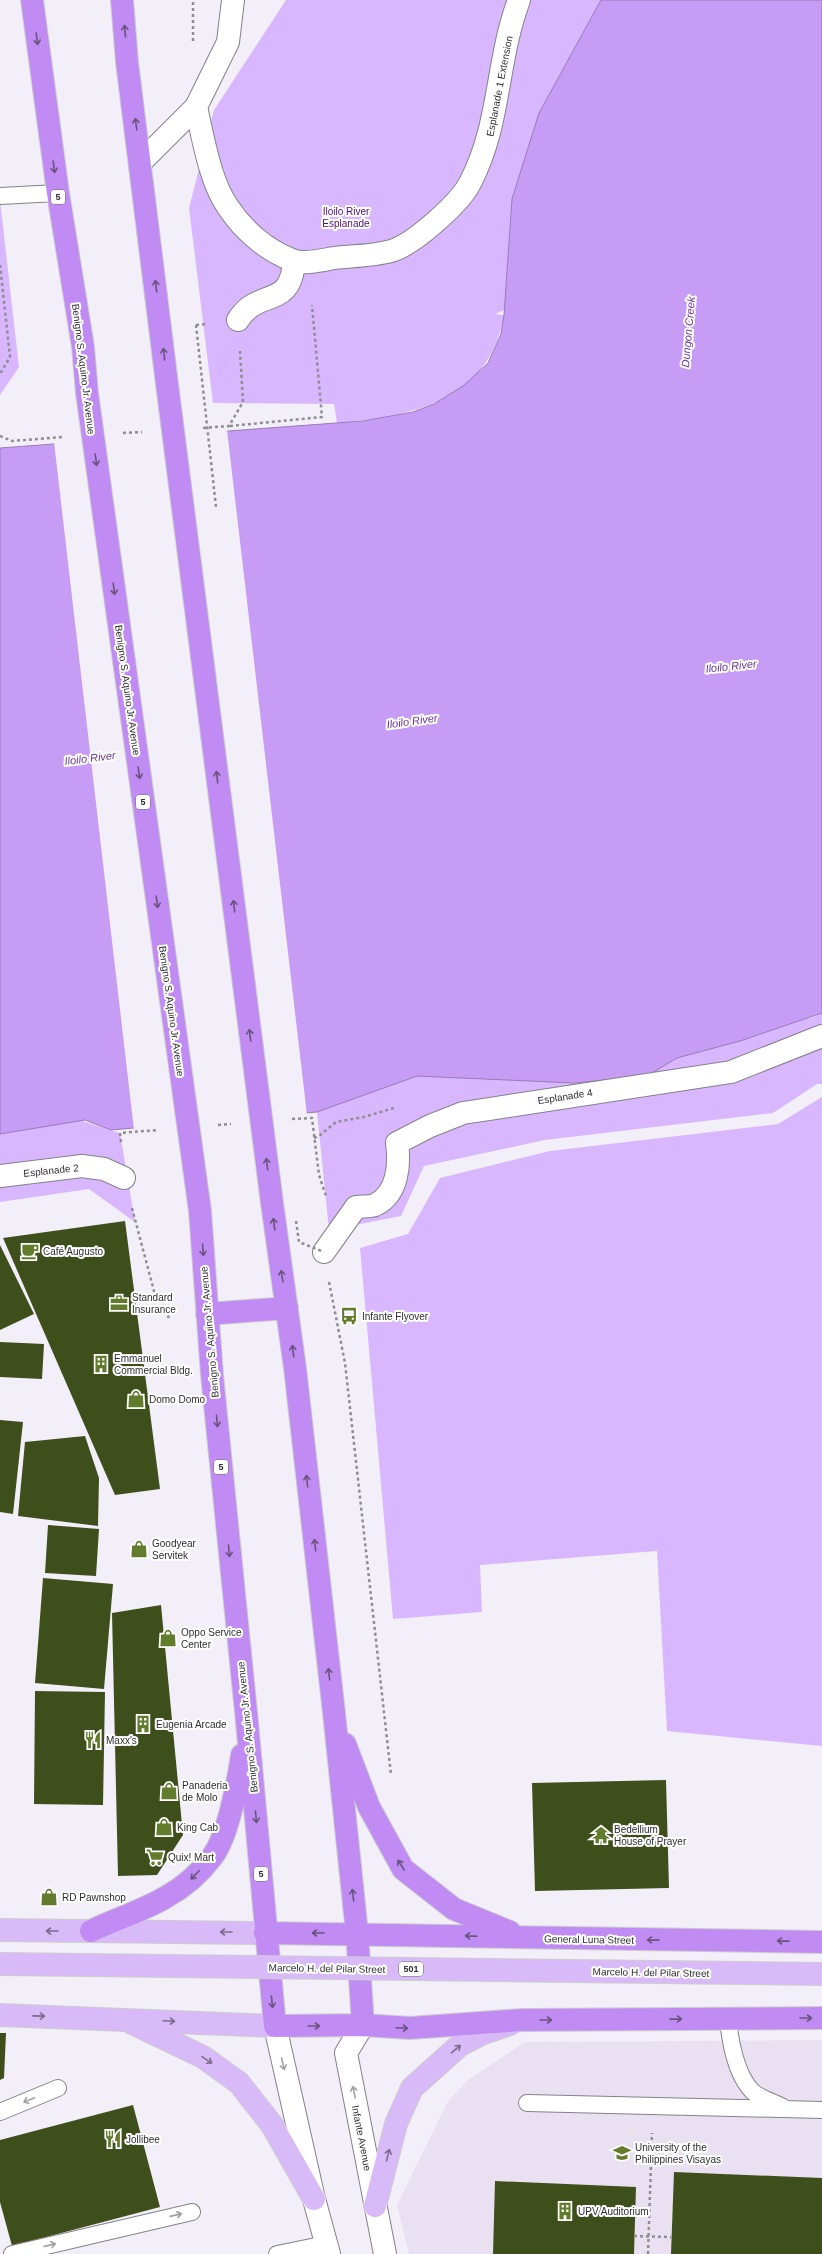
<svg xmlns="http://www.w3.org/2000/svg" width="822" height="2254" viewBox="0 0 822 2254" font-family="Arial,sans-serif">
<rect width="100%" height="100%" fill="#f3eff8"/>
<!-- built -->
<path fill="#e9e1f1" d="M822 2040V2254H409L397 2205 448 2101 469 2079 525 2042Z"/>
<!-- green -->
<path fill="#d9b7fe" d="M286 0H644L520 303 495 314 504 315C489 402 412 416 337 423L334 404 213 403 189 208 214 110Z
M0 200 19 367 0 395Z
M822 1013V1084H817L773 1113 545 1140 424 1166 401 1216 329 1230 317 1112 326 1108V1079L811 1018Z
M0 1095 120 1133 135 1222 89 1189 0 1202Z
M822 1097V1746L667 1731 657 1551 480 1565 482 1612 393 1619 360 1248 408 1234 440 1178 550 1151 778 1124Z"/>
<!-- water -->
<path fill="#c79cf4" stroke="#997bba" d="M601 0H822V1013L740 1041 677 1058 647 1076 574 1083 417 1076 317 1112 111 1130 85 1120 0 1134V448L363 421 413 412 434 404 463 386 488 363 501 334 504 315 512 199 539 113Z"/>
<!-- pier -->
<path fill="#f3eff8" d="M227 430 307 1115 134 1130 54 442Z"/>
<!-- building -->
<path fill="#3f4f1b" d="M125 1221 160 1489 115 1495 3 1238Z
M0 1245 34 1314 0 1330Z
M0 1342 44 1344 42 1379 0 1377Z
M0 1420 23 1422 13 1514 0 1512Z
M85 1436 99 1478 98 1526 18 1516 25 1442Z
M48 1525 99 1529 96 1576 45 1573Z
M43 1578 113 1584 104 1689 35 1683Z
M161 1605 183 1835 157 1875 118 1876 112 1613Z
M35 1691 105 1692 103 1805 34 1804Z
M666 1780 669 1888 535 1891 532 1783Z
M0 2033H6L4 2078 0 2080Z
M133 2105 160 2207 12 2246 0 2202V2140Z
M674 2172 822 2178V2254H671Z
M495 2181 636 2187 634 2254H493Z"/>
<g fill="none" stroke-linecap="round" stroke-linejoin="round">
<!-- lane casing -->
<g stroke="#858189" stroke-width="18">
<path id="lane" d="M0 196 58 193
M728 2019C730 2041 736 2074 752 2091 759 2098 774 2102 783 2107
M527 2103 822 2110
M0 2112 58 2088
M12 2254 192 2212
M277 2254 326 2244"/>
</g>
<!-- street casing -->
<g stroke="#858189" stroke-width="24">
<path id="street" d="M196 107C203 137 210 182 228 207 243 230 266 250 292 260 303 265 323 260 334 258 352 256 373 256 391 251 413 245 460 203 470 183 501 124 496 61 519 0
M238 320C259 287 291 310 294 261
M0 1176 82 1166 104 1169 124 1178
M324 1252 356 1207C362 1206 370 1207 375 1205 398 1194 400 1165 397 1143L430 1126 463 1113 731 1072 822 1036"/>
</g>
<!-- secondary casing -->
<g stroke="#858189" stroke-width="24">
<path id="secondary" d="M141 162 196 107 228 42 233 0
M363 2025 346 2053 385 2254
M275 2026 314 2199 329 2254"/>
</g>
<!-- primary casing -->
<g stroke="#cdcdce" stroke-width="24">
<path id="primary" d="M0 1930 265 1933
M0 2015 275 2026
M132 2023 203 2057 239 2083 272 2125 314 2199
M375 2206 396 2124 412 2088 460 2045 483 2033 510 2024"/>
</g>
<!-- highway casing -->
<g stroke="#cdcdce" stroke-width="24">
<path id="highway" d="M32 0 58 193 83 347 87 393
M122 0 127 62 167 384
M272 1203 295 1368 334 1713 357 1933 363 2025
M200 1211 212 1375 247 1722 275 2026 363 2025 410 2028 522 2020 822 2018
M207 1314 287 1308
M345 1744 369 1807 403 1869 454 1909 510 1932
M91 1931C115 1919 143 1911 166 1897 184 1887 200 1873 212 1857 228 1837 238 1781 242 1755
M265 1933 822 1942"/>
</g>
<!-- path -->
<path stroke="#8f8c92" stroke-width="2.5" stroke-dasharray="3 3" stroke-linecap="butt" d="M193 41V0
M0 265 10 357 0 374
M196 325 207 324
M230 426 322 417 312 305
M203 428 229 426 243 402 240 351
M123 433 142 432
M0 436 12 441 62 437
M292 1119 312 1118 319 1175 326 1196
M218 1125 231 1124
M314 1138 319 1136 336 1122 364 1117 394 1108
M121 1142 120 1133 158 1130
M132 1208 154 1291 169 1318
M329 1282 345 1363 391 1775
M634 2236 671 2237
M648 2254 652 2133"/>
<!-- lane -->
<use href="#lane" stroke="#fff" stroke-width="16"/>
<!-- street -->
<use href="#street" stroke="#fff" stroke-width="22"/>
<!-- secondary -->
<use href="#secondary" stroke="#fff" stroke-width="22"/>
<!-- primary -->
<use href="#primary" stroke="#d9baf8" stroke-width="22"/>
<!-- highway -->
<use href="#highway" stroke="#c08cf3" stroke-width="22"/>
<!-- primary-bridge casing -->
<g stroke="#cdcdce" stroke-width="24" stroke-linecap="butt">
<path id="primary-bridge" d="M0 1964 822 1974"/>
</g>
<!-- highway-bridge casing -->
<g stroke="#cdcdce" stroke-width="24" stroke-linecap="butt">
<path id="highway-bridge" d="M167 384 272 1203
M87 393 200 1211"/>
</g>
<!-- path-bridge -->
<path stroke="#8f8c92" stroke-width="2.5" stroke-dasharray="3 3" stroke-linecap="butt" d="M196 325 216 507
M296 1221 299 1242 324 1252"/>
<!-- primary-bridge -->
<use href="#primary-bridge" stroke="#d9baf8" stroke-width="22"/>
<!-- highway-bridge -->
<use href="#highway-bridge" stroke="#c08cf3" stroke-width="22"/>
</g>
<!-- one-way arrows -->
<defs><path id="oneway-shaft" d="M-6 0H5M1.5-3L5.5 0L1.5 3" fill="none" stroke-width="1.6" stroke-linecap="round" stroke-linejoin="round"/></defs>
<g stroke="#69537f">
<use href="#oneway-shaft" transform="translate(125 31) rotate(-95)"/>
<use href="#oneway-shaft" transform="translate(37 39) rotate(82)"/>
<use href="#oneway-shaft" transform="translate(136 124) rotate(-98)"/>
<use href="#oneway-shaft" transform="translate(54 167) rotate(82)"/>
<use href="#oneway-shaft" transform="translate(156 286) rotate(-97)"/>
<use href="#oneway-shaft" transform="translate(164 354) rotate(-96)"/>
<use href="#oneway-shaft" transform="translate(96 460) rotate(82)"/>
<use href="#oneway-shaft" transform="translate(114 589) rotate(82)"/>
<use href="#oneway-shaft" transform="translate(139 773) rotate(82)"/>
<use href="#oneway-shaft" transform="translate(217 777) rotate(-97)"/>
<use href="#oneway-shaft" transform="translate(157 902) rotate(82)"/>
<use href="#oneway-shaft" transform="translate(234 906) rotate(-97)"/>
<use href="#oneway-shaft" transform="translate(250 1035) rotate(-97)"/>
<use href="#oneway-shaft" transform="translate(267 1164) rotate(-97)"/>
<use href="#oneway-shaft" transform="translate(274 1224) rotate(-98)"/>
<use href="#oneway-shaft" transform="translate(203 1250) rotate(86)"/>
<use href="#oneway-shaft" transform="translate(282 1276) rotate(-99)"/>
<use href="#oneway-shaft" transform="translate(293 1351) rotate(-98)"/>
<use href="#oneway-shaft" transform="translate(217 1421) rotate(85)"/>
<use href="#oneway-shaft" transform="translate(307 1481) rotate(-96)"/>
<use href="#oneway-shaft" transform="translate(315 1545) rotate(-97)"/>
<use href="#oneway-shaft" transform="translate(229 1551) rotate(85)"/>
<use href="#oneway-shaft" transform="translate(329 1674) rotate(-97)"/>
<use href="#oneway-shaft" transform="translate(256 1817) rotate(85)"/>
<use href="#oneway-shaft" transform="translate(401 1865) rotate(-123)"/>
<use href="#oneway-shaft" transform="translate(195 1875) rotate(134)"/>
<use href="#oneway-shaft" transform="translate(353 1895) rotate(-96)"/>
<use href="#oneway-shaft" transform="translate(318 1933) rotate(-180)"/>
<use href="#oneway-shaft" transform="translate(471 1936) rotate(-178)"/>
<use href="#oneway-shaft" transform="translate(653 1940) rotate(-179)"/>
<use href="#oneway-shaft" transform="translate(783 1941) rotate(-179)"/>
<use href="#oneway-shaft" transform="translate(272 2002) rotate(84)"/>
<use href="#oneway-shaft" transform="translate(806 2018)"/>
<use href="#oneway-shaft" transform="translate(676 2019) rotate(-1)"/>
<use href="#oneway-shaft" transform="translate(546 2020)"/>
<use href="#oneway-shaft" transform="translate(314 2026)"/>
<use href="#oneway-shaft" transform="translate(402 2028) rotate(3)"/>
</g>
<g stroke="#7b6c8b">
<use href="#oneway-shaft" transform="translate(52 1931) rotate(-180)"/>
<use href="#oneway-shaft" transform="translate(226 1932) rotate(-180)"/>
<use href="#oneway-shaft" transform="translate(39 2016) rotate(1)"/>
<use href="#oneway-shaft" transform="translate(169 2021) rotate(3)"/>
<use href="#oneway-shaft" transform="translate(456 2049) rotate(-40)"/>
<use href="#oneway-shaft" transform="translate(207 2060) rotate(34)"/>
<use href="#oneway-shaft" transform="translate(388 2155) rotate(-76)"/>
</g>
<g stroke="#a1a0a2">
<use href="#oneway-shaft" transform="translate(283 2064) rotate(77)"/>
<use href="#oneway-shaft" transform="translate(354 2092) rotate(-101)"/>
<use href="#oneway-shaft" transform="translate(29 2100) rotate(158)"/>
<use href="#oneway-shaft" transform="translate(176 2215) rotate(-13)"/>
<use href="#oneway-shaft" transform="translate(50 2245) rotate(-13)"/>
</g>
<!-- icons -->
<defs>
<g id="cafe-bare" transform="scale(1.38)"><path d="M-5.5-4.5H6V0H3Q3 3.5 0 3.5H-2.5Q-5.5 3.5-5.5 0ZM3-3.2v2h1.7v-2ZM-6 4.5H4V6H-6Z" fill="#637b2c" stroke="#fff" stroke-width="2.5" paint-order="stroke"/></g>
<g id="office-bare" transform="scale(1.38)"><path d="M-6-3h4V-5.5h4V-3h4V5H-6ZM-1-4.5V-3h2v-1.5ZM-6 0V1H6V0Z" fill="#637b2c" stroke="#fff" stroke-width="2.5" paint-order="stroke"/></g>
<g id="bus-bare" transform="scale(1.38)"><path d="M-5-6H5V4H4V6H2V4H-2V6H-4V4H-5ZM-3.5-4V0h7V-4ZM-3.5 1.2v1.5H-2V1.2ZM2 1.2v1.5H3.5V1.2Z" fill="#637b2c" stroke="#fff" stroke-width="2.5" paint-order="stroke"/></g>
<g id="building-bare" transform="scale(1.38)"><path d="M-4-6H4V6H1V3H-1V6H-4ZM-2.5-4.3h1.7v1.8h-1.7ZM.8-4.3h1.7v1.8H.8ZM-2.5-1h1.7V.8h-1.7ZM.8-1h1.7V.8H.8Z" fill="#637b2c" stroke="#fff" stroke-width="2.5" paint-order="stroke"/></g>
<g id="shop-bare" transform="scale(1.38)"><path d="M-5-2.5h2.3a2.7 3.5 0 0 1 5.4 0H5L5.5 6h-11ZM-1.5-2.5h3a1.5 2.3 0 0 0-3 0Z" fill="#637b2c" stroke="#fff" stroke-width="2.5" paint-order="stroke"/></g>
<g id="restaurant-bare" transform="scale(1.38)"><path d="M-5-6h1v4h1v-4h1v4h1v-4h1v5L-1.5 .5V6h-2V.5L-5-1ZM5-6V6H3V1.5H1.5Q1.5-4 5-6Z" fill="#637b2c" stroke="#fff" stroke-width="2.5" paint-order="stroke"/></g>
<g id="temple-bare" transform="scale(1.38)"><path d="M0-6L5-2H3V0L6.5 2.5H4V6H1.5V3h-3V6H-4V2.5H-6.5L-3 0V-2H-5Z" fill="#637b2c" stroke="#fff" stroke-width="2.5" paint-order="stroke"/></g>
<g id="supermarket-bare" transform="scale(1.38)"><path d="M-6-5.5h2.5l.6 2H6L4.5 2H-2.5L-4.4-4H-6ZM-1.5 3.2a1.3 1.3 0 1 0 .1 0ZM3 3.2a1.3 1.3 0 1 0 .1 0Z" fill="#637b2c" stroke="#fff" stroke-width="2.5" paint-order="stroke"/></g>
<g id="university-bare" transform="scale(1.38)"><path d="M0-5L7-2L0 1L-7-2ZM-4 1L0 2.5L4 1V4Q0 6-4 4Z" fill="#637b2c" stroke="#fff" stroke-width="2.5" paint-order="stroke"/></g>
</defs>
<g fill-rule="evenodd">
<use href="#cafe-bare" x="30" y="1251"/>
<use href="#office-bare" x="119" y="1303"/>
<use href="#bus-bare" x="349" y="1316"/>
<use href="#building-bare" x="101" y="1364"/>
<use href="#shop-bare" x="136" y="1399"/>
<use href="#shop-bare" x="139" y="1549"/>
<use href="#shop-bare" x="168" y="1638"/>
<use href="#building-bare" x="143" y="1724"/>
<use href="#restaurant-bare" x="93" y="1740"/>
<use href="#shop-bare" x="169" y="1791"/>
<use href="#shop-bare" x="164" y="1827"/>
<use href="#temple-bare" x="601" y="1835"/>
<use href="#supermarket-bare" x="155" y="1857"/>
<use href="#shop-bare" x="49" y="1897"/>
<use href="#restaurant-bare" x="113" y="2139"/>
<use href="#university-bare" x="622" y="2153"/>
<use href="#building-bare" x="565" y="2211"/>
</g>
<g text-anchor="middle" stroke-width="4" stroke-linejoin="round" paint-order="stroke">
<!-- shield labels -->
<g fill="#fff" stroke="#6d6c6f" stroke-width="1">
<rect x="51" y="190" width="14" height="14" rx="3"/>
<rect x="136" y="795" width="14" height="14" rx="3"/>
<rect x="214" y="1460" width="14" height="14" rx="3"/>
<rect x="254" y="1867" width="14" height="14" rx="3"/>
<rect x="399" y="1962" width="24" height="14" rx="3"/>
</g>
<g font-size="9" font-weight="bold" fill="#2f2d31">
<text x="58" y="200">5</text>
<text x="143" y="805">5</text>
<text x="221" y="1470">5</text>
<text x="261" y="1877">5</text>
<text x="411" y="1972">501</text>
</g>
<!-- street labels -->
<g font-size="10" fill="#2f2d31" stroke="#fff">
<text transform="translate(499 86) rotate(-79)" y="4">Esplanade 1 Extension</text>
<text transform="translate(84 369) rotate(83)" y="4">Benigno S. Aquino Jr. Avenue</text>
<text transform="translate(128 690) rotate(82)" y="4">Benigno S. Aquino Jr. Avenue</text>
<text transform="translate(172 1011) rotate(82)" y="4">Benigno S. Aquino Jr. Avenue</text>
<text transform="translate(565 1096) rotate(-9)" y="4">Esplanade 4</text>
<text transform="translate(51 1170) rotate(-6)" y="4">Esplanade 2</text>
<text transform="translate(209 1332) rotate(-95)" y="4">Benigno S. Aquino Jr. Avenue</text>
<text transform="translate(247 1727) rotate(-96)" y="4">Benigno S. Aquino Jr. Avenue</text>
<text transform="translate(589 1939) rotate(1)" y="4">General Luna Street</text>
<text transform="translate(327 1968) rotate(1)" y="4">Marcelo H. del Pilar Street</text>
<text transform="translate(651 1972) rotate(1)" y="4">Marcelo H. del Pilar Street</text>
<text transform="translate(362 2138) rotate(79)" y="4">Infante Avenue</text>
</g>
<!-- park labels -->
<g font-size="10" fill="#4e1078" stroke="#fff">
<text x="346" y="215">Iloilo River<tspan x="346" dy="12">Esplanade</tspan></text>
</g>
<!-- poi labels -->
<g font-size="10" fill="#2f2d31" stroke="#fff" text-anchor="start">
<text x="43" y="1255">Café Augusto</text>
<text x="132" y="1301">Standard<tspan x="132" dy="12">Insurance</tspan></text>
<text x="362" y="1320">Infante Flyover</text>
<text x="114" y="1362">Emmanuel<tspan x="114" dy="12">Commercial Bldg.</tspan></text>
<text x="149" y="1403">Domo Domo</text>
<text x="152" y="1547">Goodyear<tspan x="152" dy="12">Servitek</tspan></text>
<text x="181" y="1636">Oppo Service<tspan x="181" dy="12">Center</tspan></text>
<text x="156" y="1728">Eugenia Arcade</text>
<text x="106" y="1744">Maxx's</text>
<text x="182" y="1789">Panaderia<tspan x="182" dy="12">de Molo</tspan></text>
<text x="177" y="1831">King Cab</text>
<text x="614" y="1833">Bedellium<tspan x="614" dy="12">House of Prayer</tspan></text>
<text x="168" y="1861">Quix! Mart</text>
<text x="62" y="1901">RD Pawnshop</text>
<text x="126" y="2143">Jollibee</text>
<text x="635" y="2151">University of the<tspan x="635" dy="12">Philippines Visayas</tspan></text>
<text x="578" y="2215">UPV Auditorium</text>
</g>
<!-- water labels -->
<g font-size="11" font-style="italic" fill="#6d369b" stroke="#fff">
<text transform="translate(688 332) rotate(-85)" y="4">Dungon Creek</text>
<text transform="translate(731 666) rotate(-6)" y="4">Iloilo River</text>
<text transform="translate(412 721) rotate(-8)" y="4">Iloilo River</text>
<text transform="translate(90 758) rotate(-7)" y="4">Iloilo River</text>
</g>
</g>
</svg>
